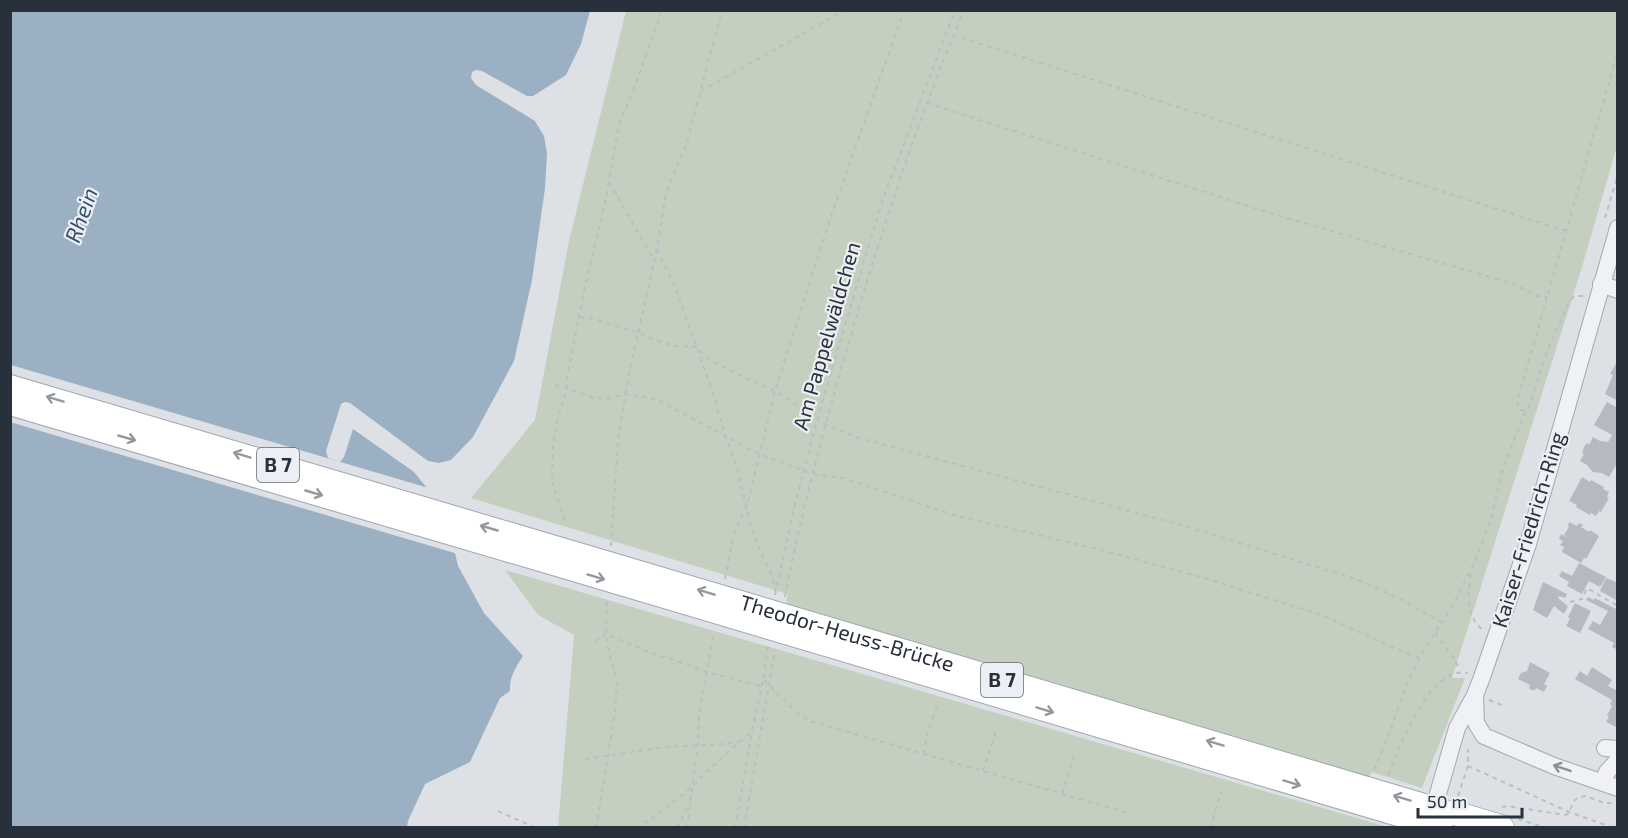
<svg xmlns="http://www.w3.org/2000/svg" width="1628" height="838" viewBox="0 0 1628 838" font-family="'Exo 2',sans-serif">
<rect width="100%" height="100%" fill="#dde1e5"/>
<!-- green -->
<path fill="#c4cfbf" d="M626 11H1617V146L1582 267 1452 678H1465L1422 788 1372 772 1369 778 786 604 788 594 471 498 535 420 569 241Z
M505 570 1388 827H558L574 635 538 615Z"/>
<!-- water -->
<path fill="#9bb0c3" d="M10 11H590L581 44 566 75 533 96H527L482 71 476 70 472 72 471 78 476 85 535 121 544 136 547 153 545 188 532 280 514 361 473 437 451 460 439 463 428 461 350 403 345 402 341 404 326 451 328 458 340 462 344 457 353 429 414 472 435 498 449 527 458 566 484 613 523 656C516 667 509 677 510 691L500 698 470 762 425 784 408 821 407 827H11Z"/>
<!-- pier -->
<path fill="#dde1e5" d="M11 365 432 489 437 497 452 526 458 554 10 422Z"/>
<!-- building -->
<path fill="#b5bac2" d="M1618 360V401L1605 394 1613 375 1610 374Z
M1607 402 1618 408V462L1609 477 1602 473 1593 472 1587 465 1580 461 1584 454 1582 453 1584 447 1587 443 1589 445 1593 437 1600 441 1608 442 1612 435 1594 425Z
M1582 477 1590 482 1591 480 1604 487 1603 489 1609 492 1607 497 1609 498 1601 512 1599 511 1596 516 1591 513 1590 515 1576 507 1577 505 1569 501Z
M1569 522 1577 526 1579 523 1583 525 1581 527 1586 530 1589 532 1590 530 1599 536 1586 559 1584 558 1581 563 1562 552 1564 547 1560 545 1563 541 1559 539 1561 534 1568 538 1564 535 1569 527 1568 526Z
M1579 563 1606 577 1600 587 1589 581 1582 594 1567 586 1569 582 1559 576 1562 571 1572 576Z
M1606 578 1618 583V601L1600 591Z
M1543 582 1567 594 1565 598 1559 596 1558 598 1568 606 1564 614 1554 606 1547 618 1533 610Z
M1588 597 1594 600 1595 598 1618 610 1616 616H1618V650L1612 647 1614 643 1588 629 1593 621 1600 625 1608 611 1586 600Z
M1575 603 1591 611 1580 633 1566 626 1570 619 1568 617Z
M1530 662 1550 673 1544 684 1547 686 1544 692 1536 688 1535 690H1531L1529 688 1530 685 1518 679 1521 673 1527 671Z
M1592 667 1612 680 1608 686 1618 691V728L1606 722 1609 716 1607 715 1612 706 1610 704 1612 700 1575 679 1580 671 1587 676Z"/>
<g fill="none" stroke-linecap="round" stroke-linejoin="round">
<!-- minor casing -->
<g stroke="#a3a8af" stroke-width="18">
<path id="minor" d="M1601 284 1618 290
M1475 696 1476 723 1484 736 1554 766 1618 788
M1605 748 1618 749
M1603 782 1607 772 1618 760
M1431 818 1457 728 1475 695 1482 677 1528 544 1618 228"/>
</g>
<!-- major casing -->
<g stroke="#9ea6b0" stroke-width="24">
<path id="major" d="M10 386 545 544
M10 404 540 560"/>
</g>
<!-- highway casing -->
<g stroke="#868f9b" stroke-width="27">
<path id="highway" d="M1458 815 1501 828"/>
</g>
<!-- path -->
<path stroke="#bbbfc4" stroke-width="2" stroke-dasharray="4.5 4.5" stroke-linecap="butt" d="M953 35 1566 231
M701 91 845 10
M927 103 1273 214 1514 284 1537 296 1547 297
M609 182 654 260
M1605 218 1618 174
M657 249 674 284 711 387 725 435 735 460 751 526 762 555 773 578 775 591
M1583 296H1574L1568 304 1548 349 1529 407 1526 410H1520L1517 402 1618 51
M580 317 589 318 638 332 649 338 674 346 696 347 710 360 739 375 775 391 826 425 859 438 1185 526 1362 581 1404 601 1443 623
M555 385 567 388 591 397 606 399 625 394 656 399 759 454 813 474 843 478 957 516 1089 547 1201 577 1322 615 1385 644 1419 658
M565 520 553 486 552 471 553 446 557 421 567 388V377L585 286 605 203 619 124 634 89 662 10
M611 546 618 440 629 373 657 249 666 193 687 142 722 10
M1471 574C1468 593 1465 615 1482 629
M725 579 734 534 747 505 775 391 830 219 904 10
M775 595 794 508 817 420 866 254 884 196 955 10
M785 597C800 517 822 437 844 359 878 241 916 124 964 10
M1570 602 1582 599 1587 588 1618 606
M1435 633 1453 657 1460 670
M595 641 606 634 651 653 689 665 706 672 761 686
M764 680 798 714 810 721 1128 813
M1489 700 1506 707
M924 754 927 733 937 707
M585 759 665 747 724 744 739 742
M1468 766 1569 812 1614 828
M1374 770 1391 729 1406 685 1423 651 1452 607 1475 561 1491 519 1503 468 1526 410
M983 771 997 728
M1388 775C1400 747 1429 665 1468 673
M1062 794 1076 750
M1458 796 1468 766V749
M1502 807 1507 806 1565 815 1568 814 1575 800 1579 797 1586 796 1604 803H1612
M498 811 536 828
M1518 819 1547 828
M596 828 615 712 617 680 609 653 606 634 607 599
M636 828 657 815 692 787 704 774 752 731
M677 828 690 803
M687 828 698 744 699 713 714 632
M735 828 752 731 763 680 768 645
M744 828 775 650
M1210 828 1221 792"/>
<!-- minor -->
<use href="#minor" stroke="#eff1f4" stroke-width="16"/>
<!-- major -->
<use href="#major" stroke="#fff" stroke-width="22"/>
<!-- highway -->
<use href="#highway" stroke="#fff" stroke-width="26"/>
<!-- major-bridge casing -->
<g stroke="#9ea6b0" stroke-width="24" stroke-linecap="butt">
<g id="major-bridge">
<path id="s1" d="M545 544 1458 815"/>
<path d="M540 560 1442 828"/>
</g>
</g>
<!-- major-bridge -->
<use href="#major-bridge" stroke="#fff" stroke-width="22"/>
</g>
<!-- one-way arrows -->
<defs><path id="oneway-shaft" d="M-6 0H5M1.5-3L5.5 0L1.5 3" fill="none" stroke-width="1.6" stroke-linecap="round" stroke-linejoin="round" transform="scale(1.5)"/></defs>
<g stroke="#94989d">
<use href="#oneway-shaft" transform="translate(55 399) rotate(-163)"/>
<use href="#oneway-shaft" transform="translate(127 438) rotate(16)"/>
<use href="#oneway-shaft" transform="translate(242 455) rotate(-163)"/>
<use href="#oneway-shaft" transform="translate(314 493) rotate(16)"/>
<use href="#oneway-shaft" transform="translate(489 528) rotate(-164)"/>
<use href="#oneway-shaft" transform="translate(596 577) rotate(17)"/>
<use href="#oneway-shaft" transform="translate(706 592) rotate(-163)"/>
<use href="#oneway-shaft" transform="translate(1045 710) rotate(17)"/>
<use href="#oneway-shaft" transform="translate(1215 743) rotate(-163)"/>
<use href="#oneway-shaft" transform="translate(1292 783) rotate(17)"/>
<use href="#oneway-shaft" transform="translate(1402 798) rotate(-163)"/>
</g>
<use stroke="#8c9098" href="#oneway-shaft" transform="translate(1562 768) rotate(-161)"/>
<g text-anchor="middle" stroke-width="4.5" stroke-linejoin="round" paint-order="stroke">
<!-- shield labels -->
<g fill="#eceff3" stroke="#636972" stroke-width="1.5">
<rect x="257" y="448" width="42" height="34" rx="4.5"/>
<rect x="981" y="663" width="42" height="34" rx="4.5"/>
</g>
<g font-size="20" font-weight="bold" fill="#28303b">
<text x="278" y="472">B 7</text>
<text x="1002" y="687">B 7</text>
</g>
<!-- street labels -->
<g font-size="21" fill="#28303b" stroke="#eceff3">
<text transform="translate(827 336) rotate(-74)" y="7">Am Pappelwäldchen</text>
<text transform="translate(1529 530) rotate(-73)" y="7">Kaiser-Friedrich-Ring</text>
<text dy="7" stroke="none"><textPath href="#s1" startOffset="315">Theodor-Heuss-Brücke</textPath></text>
</g>
<!-- water labels -->
<g font-size="22" font-style="italic" fill="#36506b" stroke="#eceff3">
<text transform="translate(81 215) rotate(-70)" y="8">Rhein</text>
</g>
</g>
<!-- border -->
<rect width="1628" height="838" fill="none" stroke="#28303b" stroke-width="24"/>
<!-- scale -->
<path d="M1418 808v9h104v-9" fill="none" stroke="#28303b" stroke-width="3"/>
<text x="1427" y="808" font-size="18" fill="#28303b" stroke="#eceff3" stroke-width="4.5" paint-order="stroke">50 m</text>
</svg>
